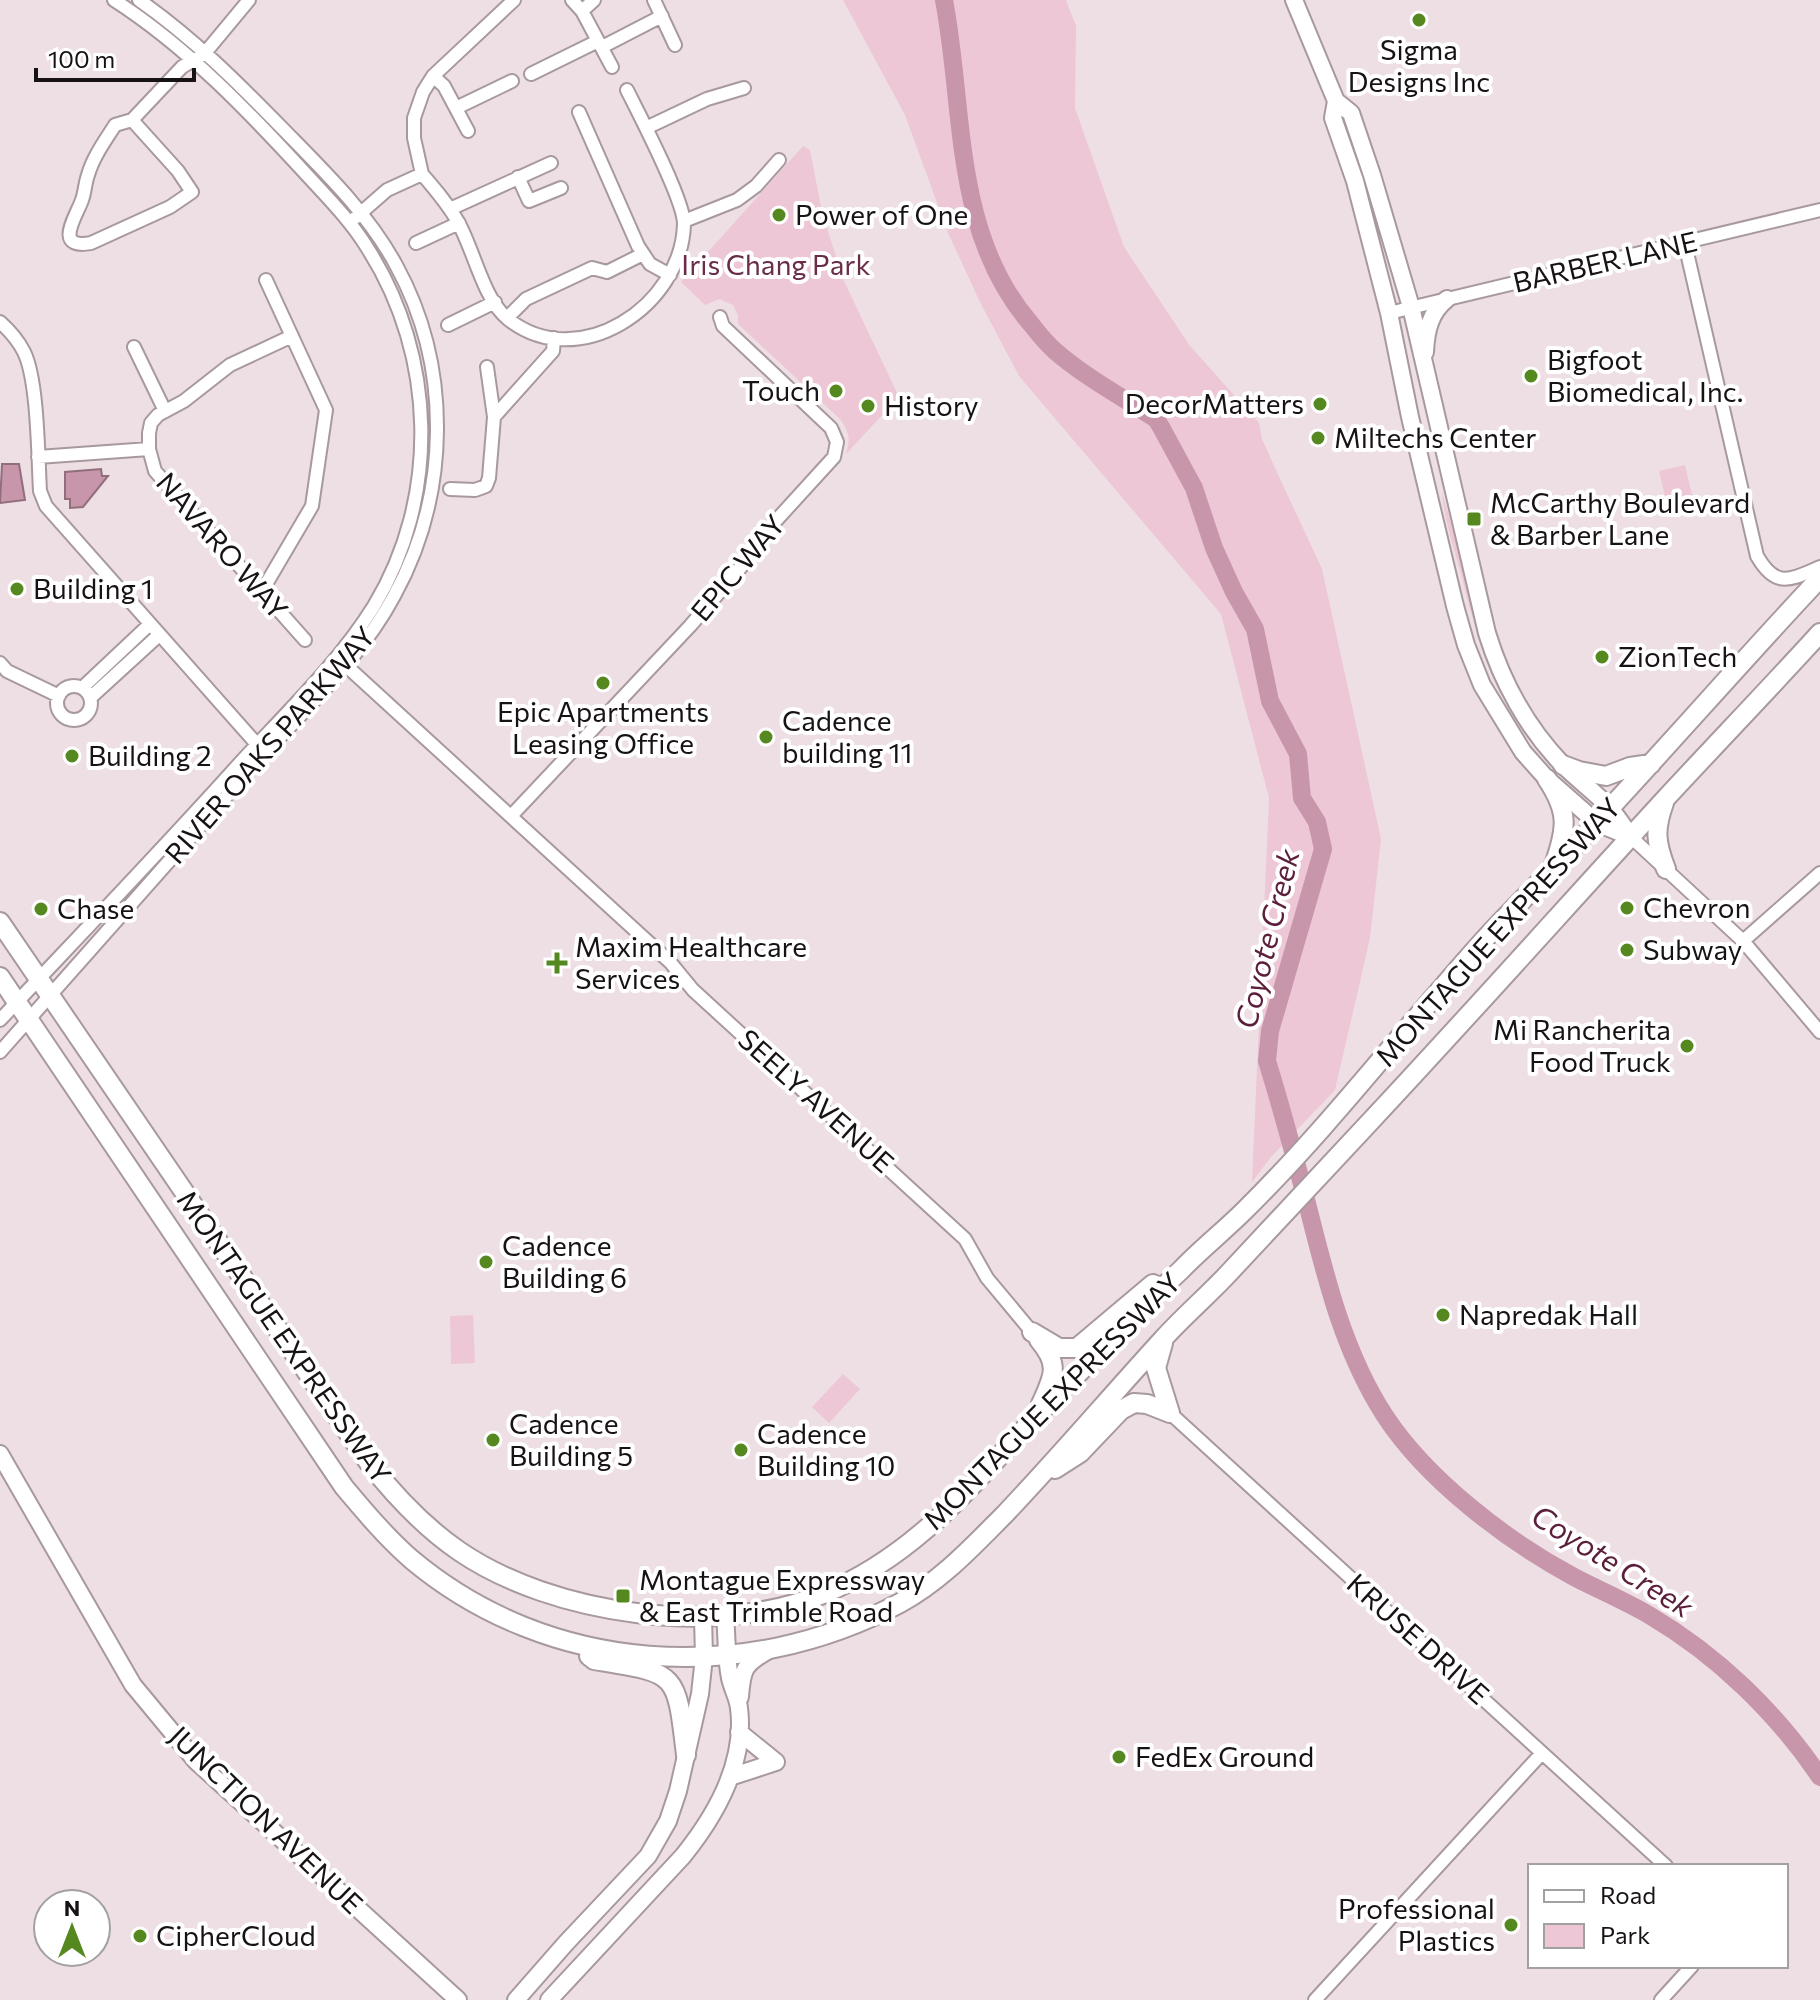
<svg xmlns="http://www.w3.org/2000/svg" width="1820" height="2000" viewBox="0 0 1820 2000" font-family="Commissioner,sans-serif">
<rect width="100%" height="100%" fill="#eedfe4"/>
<!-- green -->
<path fill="#edc7d6" d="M843 0H1066L1076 26 1075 108 1124 247 1190 346 1259 423 1262 439 1276 470 1322 569 1381 839 1370 938 1335 1090 1271 1157 1252 1182 1269 798 1221 614 1019 376 981 304 948 233 905 115Z
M803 146 810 150 822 212 843 279 899 397 846 454C851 439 849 431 840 419L738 324V315L733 305 719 299 705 305 681 282Z
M1685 465 1694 503 1668 509 1659 471Z
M1442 492 1490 658 1593 803C1510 742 1483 665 1460 570 1453 545 1444 518 1442 492Z
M473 1315 475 1363 451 1364 450 1316Z
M843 1374 860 1389 829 1423 812 1407Z"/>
<!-- water -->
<path fill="#c796aa" stroke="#926e7d" stroke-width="2" d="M2 464H19L25 500 0 503Z
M101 469 102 476H108L83 507 70 508V499H65V472Z"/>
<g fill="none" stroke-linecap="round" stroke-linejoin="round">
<!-- river -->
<path stroke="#c796aa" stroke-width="18" d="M944 0C965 110 952 233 1031 324 1038 333 1046 343 1055 351 1085 377 1122 397 1156 419L1161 427 1194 488 1214 548 1234 592 1255 629 1270 701 1298 754 1302 798 1317 822 1323 849 1270 1031 1267 1061C1282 1109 1295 1158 1308 1207 1326 1279 1344 1353 1385 1416 1427 1480 1507 1541 1574 1577 1599 1590 1625 1601 1649 1615 1717 1655 1776 1712 1820 1777"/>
<!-- minor casing -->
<g stroke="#a7999e" stroke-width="16">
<path id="minor" d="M572 0 582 11 612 67
M654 0 675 45
M582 11 594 0
M602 47 662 16
M531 74 598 41
M433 76 444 86 468 131
M456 108 512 81
M579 112 638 246 650 264 670 275
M132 120 178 171 192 192 170 207 91 243C52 250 77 215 82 200 85 192 85 183 88 175 93 157 105 141 115 125Z
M132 120 182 67 205 53 249 0
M646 128 707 99 744 88
M422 174C435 189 448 204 458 222 474 250 483 299 508 319 578 375 682 306 684 224 684 200 640 116 627 90
M422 174 414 138V118L423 92 433 76 514 0
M518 177 529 201 561 188
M450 209 551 163
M355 218 387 190 422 174
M684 221 737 200 756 186 779 160
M416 243 459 223
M1685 244 1757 556C1776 589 1790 580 1820 567
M1389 313 1820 210
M507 318 526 299 592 268 607 272 643 254
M0 322C10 331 18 340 24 352 38 380 38 457 40 491L46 506 262 750
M448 325 495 302
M292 336 230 365 184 401 158 415 151 423 149 433V449L155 471 305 640
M134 347 165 411
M494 417 553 351 554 338
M38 457 149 449
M450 489 475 490 486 486 489 478 494 417 487 367
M262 591 312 506 326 410 266 280
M341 661 670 962 693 990 965 1239 987 1278 1032 1332
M0 663 7 671 59 696
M57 703a17 17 0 1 1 34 0a17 17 0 1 1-34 0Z
M82 688 150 624
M90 698 159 635
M512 815 690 626 741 567 772 525 834 457 837 442 831 428 723 326 720 317
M1631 837 1743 941 1820 1032
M1743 941 1820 873
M0 1020C80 935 161 851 239 764 285 714 338 664 374 606 440 497 436 356 368 249 351 221 328 198 306 174 248 111 187 47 114 0
M0 1052C85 956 170 860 255 764 303 710 360 660 394 596 450 494 452 367 396 265 368 213 323 170 282 128 237 82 192 37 139 0
M1170 1413 1666 1866
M1315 2000 1542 1753
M1661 2000 1692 1966"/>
</g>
<!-- major casing -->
<g stroke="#a7999e" stroke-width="20">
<path id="major" d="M1294 0 1336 101 1351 113 1372 175 1411 307 1487 633C1502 682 1528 729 1563 765 1578 780 1595 792 1609 807 1617 816 1624 827 1631 837
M1336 101 1333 118 1355 181 1389 313 1410 417 1455 606 1466 645 1482 685 1523 752 1547 779 1597 823 1631 837
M1425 352C1426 331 1430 312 1447 299
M0 1454 133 1685 196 1761 458 2000
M740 1697C742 1669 744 1664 769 1650
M739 1732 776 1762
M730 1777 776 1762
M516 2000 566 1943 648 1856 668 1821 678 1791 700 1694 704 1657 703 1617
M549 2000 683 1856C716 1815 746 1763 739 1708 738 1698 732 1688 730 1678 726 1659 727 1636 725 1616"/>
</g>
<!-- highway casing -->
<g stroke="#a7999e" stroke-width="22">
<path id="highway" d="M1563 765 1579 771 1606 776 1630 767 1651 764
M1547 779C1569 812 1567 828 1554 865
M1664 803C1654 830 1656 843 1666 869
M0 922 369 1463C395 1496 424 1527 459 1551 552 1615 718 1638 823 1594 911 1558 968 1490 1031 1422 1057 1394 1085 1367 1112 1339 1135 1316 1157 1292 1181 1270 1201 1249 1224 1231 1245 1210 1330 1126 1403 1030 1483 941 1516 905 1551 872 1584 836 1664 751 1740 663 1820 578
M0 977 344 1487C365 1512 386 1537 411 1559 549 1675 744 1686 900 1603 941 1581 973 1546 1005 1514 1059 1457 1110 1397 1163 1339 1183 1317 1206 1297 1226 1276 1273 1226 1320 1176 1367 1125 1468 1017 1566 907 1666 798 1717 743 1769 689 1820 633
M1032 1332 1059 1348H1077L1153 1284
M1039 1340C1061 1366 1053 1377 1041 1404
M1163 1343 1156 1368 1170 1413
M1055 1469 1080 1453 1121 1410 1134 1403 1147 1404 1170 1413
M589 1656 594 1660C678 1674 676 1670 686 1755"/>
</g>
<!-- minor -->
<use href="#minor" stroke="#fff" stroke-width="12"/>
<!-- major -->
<use href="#major" stroke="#fff" stroke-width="16"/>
<!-- highway -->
<use href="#highway" stroke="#fff" stroke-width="18"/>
</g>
<!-- markers -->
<g fill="#55881e" stroke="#fff" stroke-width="3">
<circle cx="1419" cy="20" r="8"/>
<circle cx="779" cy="215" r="8"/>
<circle cx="1531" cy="376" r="8"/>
<circle cx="836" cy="391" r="8"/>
<circle cx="1320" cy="404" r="8"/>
<circle cx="868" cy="406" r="8"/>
<circle cx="1318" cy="438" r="8"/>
<rect x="1466" y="511" width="16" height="16" rx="4"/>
<circle cx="17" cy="589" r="8"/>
<circle cx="1602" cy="657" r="8"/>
<circle cx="603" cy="683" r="8"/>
<circle cx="766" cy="737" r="8"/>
<circle cx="72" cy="756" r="8"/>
<circle cx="1627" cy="908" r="8"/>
<circle cx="41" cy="909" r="8"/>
<circle cx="1627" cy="950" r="8"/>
<path d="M553 951h8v8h8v8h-8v8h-8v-8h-8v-8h8z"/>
<circle cx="1687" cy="1046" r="8"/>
<circle cx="486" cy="1262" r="8"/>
<circle cx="1443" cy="1315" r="8"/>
<circle cx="493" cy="1440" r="8"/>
<circle cx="741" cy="1450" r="8"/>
<rect x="615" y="1588" width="16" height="16" rx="4"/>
<circle cx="1119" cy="1757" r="8"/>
<circle cx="1511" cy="1925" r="8"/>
<circle cx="140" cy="1936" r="8"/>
</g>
<g text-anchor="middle" stroke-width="8" stroke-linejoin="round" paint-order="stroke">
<!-- poi labels -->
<g font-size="28" fill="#171214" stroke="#fff" text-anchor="start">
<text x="1419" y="60" text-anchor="middle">Sigma<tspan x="1419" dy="32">Designs Inc</tspan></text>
<text x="795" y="225">Power of One</text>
<text x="1547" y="370">Bigfoot<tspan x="1547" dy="32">Biomedical, Inc.</tspan></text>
<text x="820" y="401" text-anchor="end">Touch</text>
<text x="1304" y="414" text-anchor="end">DecorMatters</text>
<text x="884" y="416">History</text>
<text x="1334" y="448">Miltechs Center</text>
<text x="1490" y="513">McCarthy Boulevard<tspan x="1490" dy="32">&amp; Barber Lane</tspan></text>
<text x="33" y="599">Building 1</text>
<text x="1618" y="667">ZionTech</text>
<text x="603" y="722" text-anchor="middle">Epic Apartments<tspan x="603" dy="32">Leasing Office</tspan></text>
<text x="782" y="731">Cadence<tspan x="782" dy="32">building 11</tspan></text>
<text x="88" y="766">Building 2</text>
<text x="1643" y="918">Chevron</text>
<text x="57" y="919">Chase</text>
<text x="575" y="957">Maxim Healthcare<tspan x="575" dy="32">Services</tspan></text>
<text x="1643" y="960">Subway</text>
<text x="1671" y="1040" text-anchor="end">Mi Rancherita<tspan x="1671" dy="32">Food Truck</tspan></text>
<text x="502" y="1256">Cadence<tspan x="502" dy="32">Building 6</tspan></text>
<text x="1459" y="1325">Napredak Hall</text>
<text x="509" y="1434">Cadence<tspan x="509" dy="32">Building 5</tspan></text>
<text x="757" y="1444">Cadence<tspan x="757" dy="32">Building 10</tspan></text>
<text x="639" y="1590">Montague Expressway<tspan x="639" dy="32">&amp; East Trimble Road</tspan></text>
<text x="1135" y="1767">FedEx Ground</text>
<text x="1495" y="1919" text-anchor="end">Professional<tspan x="1495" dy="32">Plastics</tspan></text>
<text x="156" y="1946">CipherCloud</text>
</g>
<!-- street labels -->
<g font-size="28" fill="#171214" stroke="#fff">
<text transform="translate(1605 262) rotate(-13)" y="10">BARBER LANE</text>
<text transform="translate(222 546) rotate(49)" y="10">NAVARO WAY</text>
<text transform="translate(738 568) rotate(-50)" y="10">EPIC WAY</text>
<text transform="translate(270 745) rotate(-49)" y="10">RIVER OAKS PARKWAY</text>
<text transform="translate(1498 932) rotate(-48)" y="10">MONTAGUE EXPRESSWAY</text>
<text transform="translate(816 1101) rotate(42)" y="10">SEELY AVENUE</text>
<text transform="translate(284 1337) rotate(55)" y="10">MONTAGUE EXPRESSWAY</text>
<text transform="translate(1052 1401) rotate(-45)" y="10">MONTAGUE EXPRESSWAY</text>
<text transform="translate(1418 1639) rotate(42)" y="10">KRUSE DRIVE</text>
<text transform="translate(266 1820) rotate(44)" y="10">JUNCTION AVENUE</text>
</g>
<!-- park labels -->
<g font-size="28" fill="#692c49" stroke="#fff">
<text x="776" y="275">Iris Chang Park</text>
</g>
<!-- water labels -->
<g font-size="30" font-style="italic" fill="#5b1f3c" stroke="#fff">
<text transform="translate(1268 939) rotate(-76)" y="10">Coyote Creek</text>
<text transform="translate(1612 1562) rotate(32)" y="10">Coyote Creek</text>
</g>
</g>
<!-- legend -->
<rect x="1528" y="1864" width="260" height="104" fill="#ffffff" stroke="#a2a0a1" stroke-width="2"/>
<rect x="1544" y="1890" width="40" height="12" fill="#ffffff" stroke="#a2a0a1" stroke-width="2"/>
<text x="1600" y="1904" font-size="24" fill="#171214">Road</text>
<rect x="1544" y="1924" width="40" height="24" fill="#edc7d6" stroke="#a2a0a1" stroke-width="2"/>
<text x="1600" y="1944" font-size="24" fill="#171214">Park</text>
<!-- north arrow -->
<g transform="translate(72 1928)"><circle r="38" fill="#ffffff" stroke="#a2a0a1" stroke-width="2"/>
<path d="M0-6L14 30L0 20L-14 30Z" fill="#55881e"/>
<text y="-12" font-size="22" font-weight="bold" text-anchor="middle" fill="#171214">N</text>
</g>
<!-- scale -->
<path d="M36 68v12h158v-12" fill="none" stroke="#171214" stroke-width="4"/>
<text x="48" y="68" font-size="24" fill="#171214" stroke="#ffffff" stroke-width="6" paint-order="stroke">100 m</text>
</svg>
